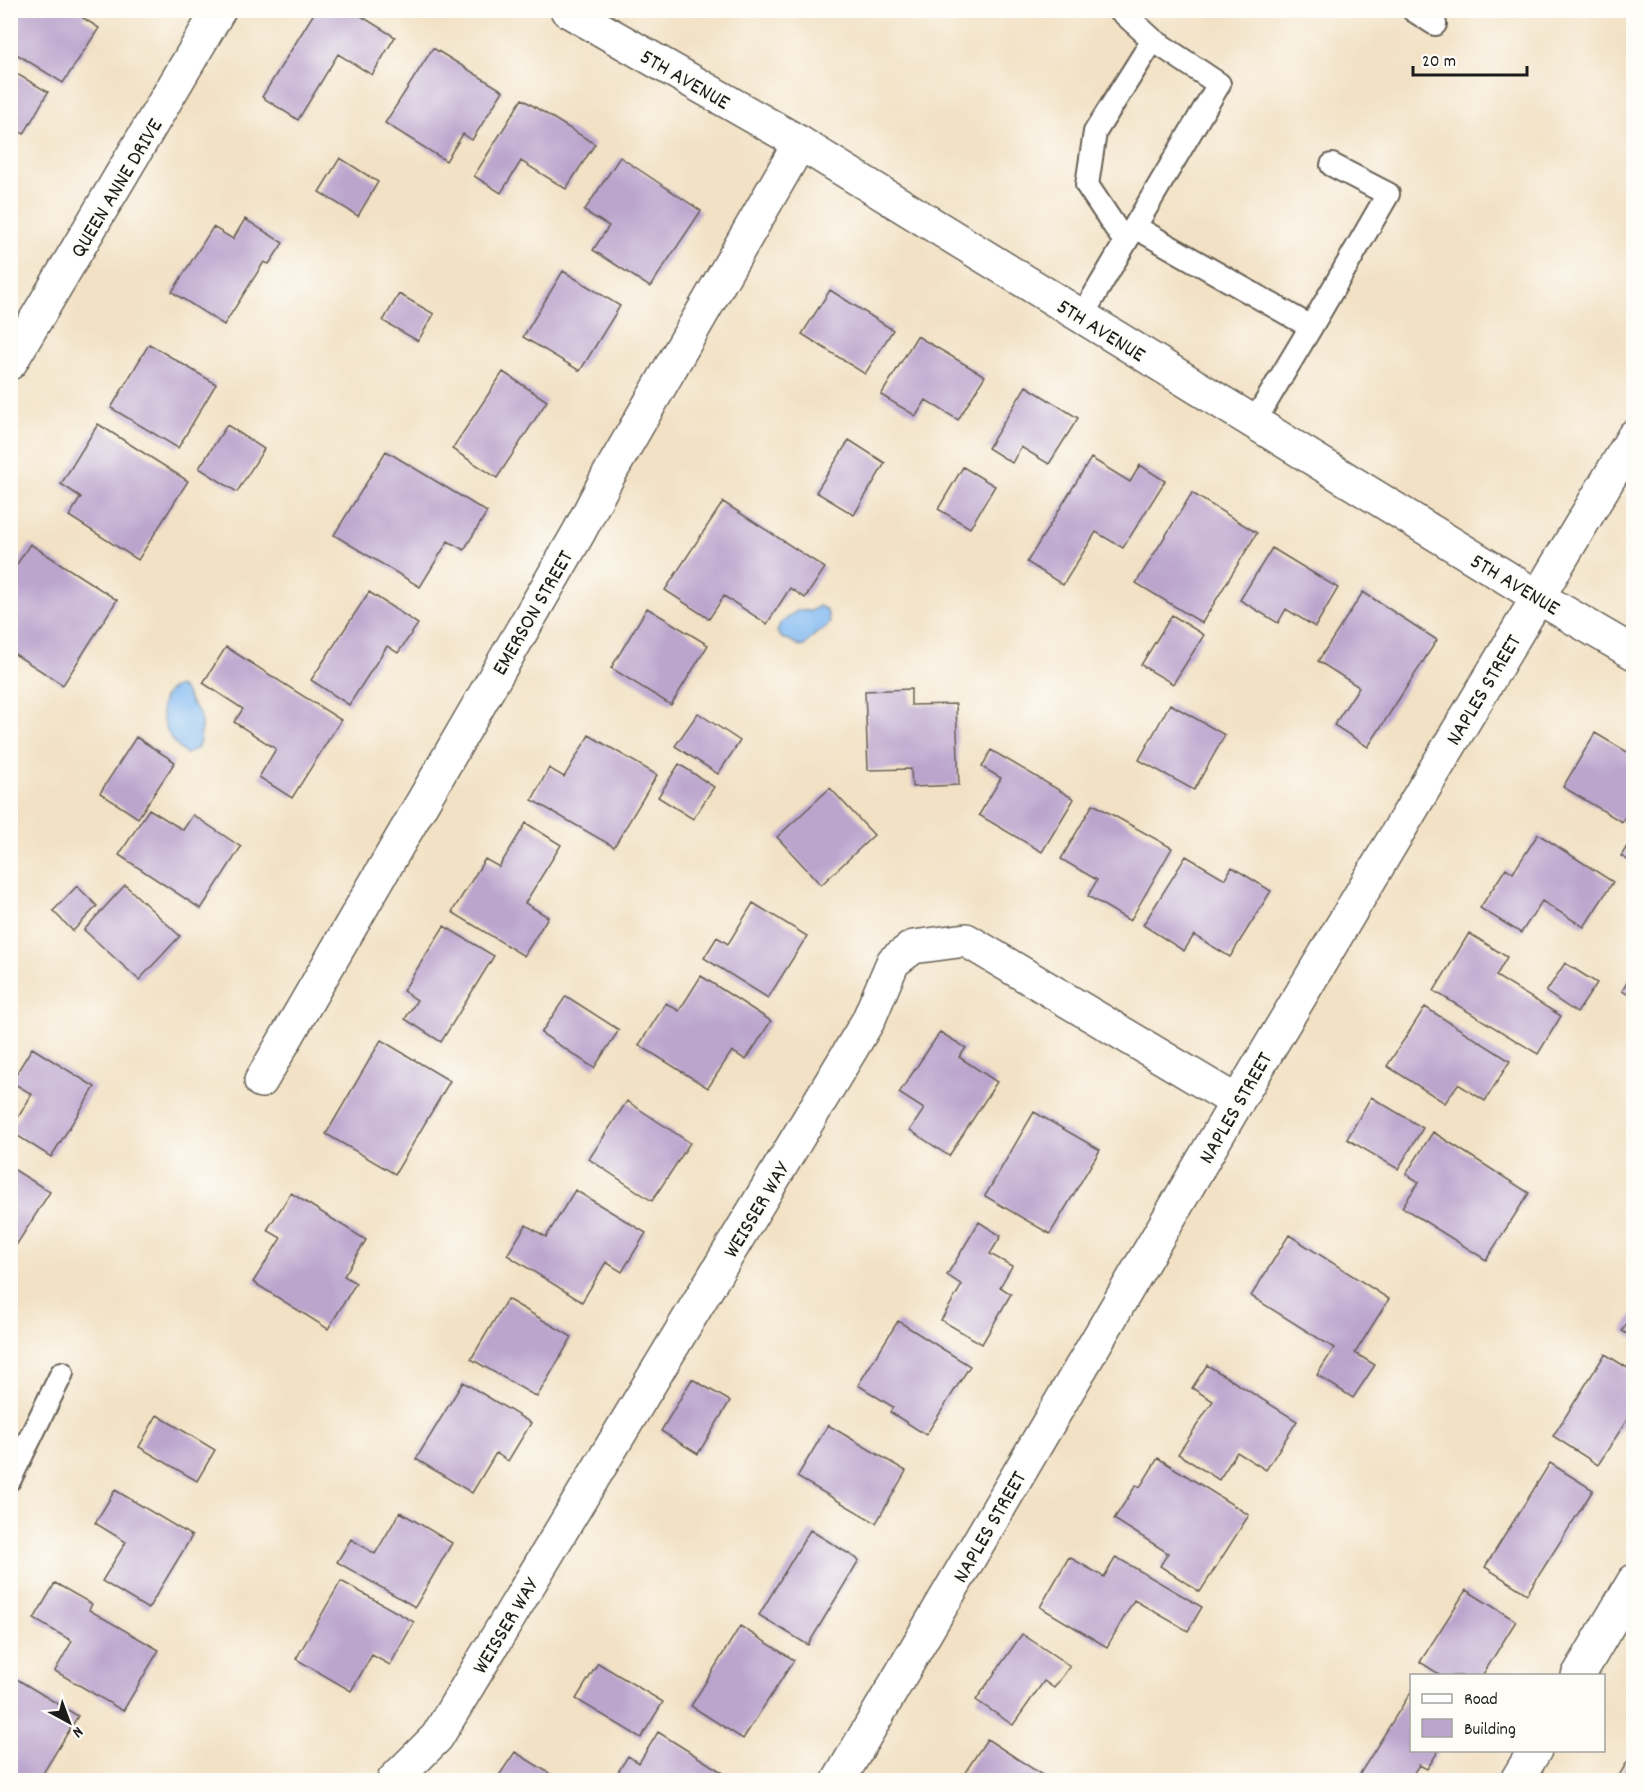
<svg xmlns="http://www.w3.org/2000/svg" width="1644" height="1791" viewBox="0 0 1644 1791" font-family="Dekko,sans-serif">
<rect width="100%" height="100%" fill="#fdfcf7"/>
<filter id="ink" filterUnits="userSpaceOnUse"><feTurbulence type="fractalNoise" baseFrequency=".0167" numOctaves="2"/><feDisplacementMap in="SourceGraphic" scale="12" xChannelSelector="R" yChannelSelector="G"/><feConvolveMatrix kernelMatrix="1 2 1 2 8 2 1 2 1" color-interpolation-filters="sRGB"/></filter>
<filter id="wash" filterUnits="userSpaceOnUse"><feTurbulence type="fractalNoise" baseFrequency=".008" numOctaves="4" result="noise"/><feDisplacementMap in="SourceGraphic" scale="24" xChannelSelector="R" yChannelSelector="G"/><feGaussianBlur stdDeviation="1.35" result="paint"/><feColorMatrix in="noise" values="0 0 0 0 0 0 0 0 0 0 0 0 0 0 0 0 0 1.4 0 .05"/><feComposite in="paint" operator="in"/></filter>
<g filter="url(#wash)">
<rect width="100%" height="100%" fill="#f2e1c4"/>
<!-- water -->
<path fill="#81b9f1" stroke="#4e6a86" stroke-width="1.5" d="M819 606 827 610 830 623C826 629 823 629 817 633 810 637 810 643 802 647L787 639H783L777 632 780 624 798 610 811 611Z
M178 686C186 690 186 694 190 701 192 706 197 709 199 713 203 724 201 737 198 748L186 754C166 741 147 697 178 686Z"/>
<g id="blocks">
<!-- building -->
<path fill="#bba5cd" d="M10 10H88L83 18 99 28 63 83 10 50Z
M316 10H358L356 13 395 37 372 75 338 54 298 120 262 97Z
M433 48 503 91 472 140 463 134 446 161 385 123Z
M10 70 48 92 24 134 10 127Z
M522 99 595 144 566 189 521 161 501 193 474 176Z
M620 157 701 211 650 287 593 250 609 226 584 211Z
M340 158 378 182 358 216 319 192Z
M245 219 283 243 269 264 264 262 224 325 172 292 213 227 233 239Z
M563 271 620 306 580 371 523 337Z
M830 290 893 330 865 374 802 334Z
M399 294 434 314 418 341 383 321Z
M917 336 985 376 958 420 926 400 916 416 881 395Z
M149 344 216 384 178 448 111 408Z
M503 372 547 401 497 478 452 449Z
M1026 386 1078 418 1049 464 1021 447 1012 463 988 448Z
M98 424 188 481 138 560 69 516 81 497 61 484Z
M227 425 264 449 237 492 199 468Z
M849 440 885 463 854 515 816 492Z
M386 451 487 512 464 550 448 541 420 587 334 535Z
M1091 458 1130 482 1140 465 1165 481 1123 548 1096 532 1063 585 1027 562Z
M963 467 995 486 970 528 938 509Z
M1192 493 1257 533 1202 623 1136 583Z
M723 502 825 568 805 598 790 588 767 624 724 596 709 619 665 590Z
M30 544 117 600 63 685 10 651V575Z
M1272 548 1338 588 1315 627 1286 609 1278 623 1240 600Z
M369 592 418 624 398 653 387 646 349 705 311 680Z
M1363 592 1437 640 1368 747 1334 725 1359 687 1318 661Z
M647 608 708 645 671 705 611 668Z
M1172 615 1204 635 1173 684 1141 665Z
M226 647 341 720 292 798 259 777 276 749 234 722 243 709 203 683Z
M911 689V705L956 704 959 785 912 787 911 769 868 770 865 691Z
M1170 704 1225 735 1194 790 1139 760Z
M698 713 740 741 718 774 675 746Z
M1595 733 1634 756V802L1622 822 1563 787Z
M589 735 657 775 614 847 532 800 549 768 564 777Z
M136 737 175 762 138 818 100 793Z
M991 750 1074 799 1042 852 979 815 1001 778 982 767Z
M679 764 714 787 693 819 658 797Z
M830 788 874 835 821 885 777 837Z
M1093 804 1172 848 1130 921 1088 896 1097 880 1061 859Z
M149 809 183 830 193 815 241 847 201 909 119 855Z
M526 823 561 845 525 903 548 917 524 956 452 912 485 859 499 867Z
M1538 834 1613 882 1584 927 1542 901 1521 933 1480 908 1506 868 1513 873Z
M1634 835V864L1621 856Z
M1186 856 1225 879 1232 867 1271 891 1230 957 1194 935 1184 951 1143 925Z
M125 885 180 936 139 980 84 930Z
M77 886 97 906 73 931 53 911Z
M753 903 807 936 768 998 704 958 717 937 728 944Z
M444 926 494 956 441 1042 405 1019 417 1000 403 991Z
M1469 933 1507 957 1496 976 1561 1016 1538 1054 1434 991Z
M1565 963 1597 983 1577 1013 1546 992Z
M1634 971V998L1622 991Z
M701 976 771 1021 746 1060 732 1051 708 1088 639 1045 666 1003 679 1011Z
M566 996 619 1030 594 1068 541 1033Z
M1425 1007 1510 1061 1485 1101 1458 1084 1445 1103 1387 1066Z
M940 1032 966 1048 959 1057 997 1082 949 1156 910 1130 924 1109 899 1093Z
M381 1040 450 1081 395 1174 326 1134Z
M32 1048 95 1087 51 1157 10 1131 32 1094 11 1082Z
M1371 1097 1423 1128 1398 1169 1347 1139Z
M627 1101 690 1143 652 1201 589 1159Z
M1034 1112 1100 1150 1050 1234 985 1196Z
M1433 1132 1529 1193 1486 1260 1402 1207 1419 1182 1406 1174Z
M10 1167 50 1192 10 1255Z
M575 1190 646 1233 622 1272 606 1262 582 1302 507 1255 526 1225 546 1237Z
M291 1193 366 1240 344 1276 356 1283 328 1329 253 1282 281 1238 267 1230Z
M979 1222 1001 1236 990 1254 1012 1266 1000 1287 1011 1294 982 1344 941 1320 962 1285 947 1275Z
M1289 1235 1389 1299 1355 1353 1375 1365 1353 1398 1317 1375 1334 1348 1251 1296Z
M507 1299 572 1337 537 1397 471 1359Z
M1634 1312V1338L1622 1331Z
M898 1321 970 1366 926 1435 890 1412 893 1407 858 1385Z
M1605 1354 1634 1372V1409L1598 1465 1553 1436Z
M1207 1365 1297 1421 1266 1470 1237 1452 1219 1480 1178 1454 1213 1401 1192 1388Z
M692 1379 730 1401 698 1454 661 1431Z
M463 1382 531 1423 508 1461 496 1453 472 1493 416 1459Z
M157 1415 215 1450 197 1481 139 1447Z
M828 1425 906 1471 876 1523 797 1477Z
M1158 1458 1249 1515 1200 1592 1160 1566 1168 1553 1114 1519 1136 1485 1140 1487Z
M1550 1463 1593 1490 1527 1594 1485 1567Z
M115 1490 192 1536 148 1609 102 1581 126 1542 95 1523Z
M400 1512 452 1543 415 1607 337 1562 351 1539 375 1554Z
M810 1530 859 1560 808 1645 759 1615Z
M1069 1557 1104 1577 1116 1557 1202 1607 1188 1631 1134 1600 1107 1647 1040 1607Z
M341 1581 414 1622 390 1665 372 1655 351 1691 296 1659Z
M55 1583 92 1604 89 1610 159 1650 123 1711 55 1671 72 1641 34 1619Z
M1466 1590 1516 1621 1482 1676H1442L1420 1662Z
M740 1626 794 1660 743 1739 691 1706Z
M1022 1634 1070 1666 1054 1688 1044 1681 1013 1725 976 1700Z
M598 1663 663 1702 641 1738 576 1699Z
M10 1675 78 1716 39 1780 10 1779Z
M1412 1690V1750H1439L1427 1769 1419 1765 1409 1780H1356Z
M658 1732 728 1776 724 1780H613L628 1756 639 1763Z
M987 1739 1050 1780H960Z
M1634 1751V1780H1623L1618 1777Z
M515 1752 549 1773 544 1780H496Z"/>
</g>
</g>
<g filter="url(#ink)">
<use href="#blocks" fill-opacity="0" stroke="#676157" stroke-width="1.5"/>
<g fill="none" stroke-linecap="round" stroke-linejoin="round">
<!-- service casing -->
<g stroke="#676157" stroke-width="26">
<path id="service" d="M1413 10 1435 24
M1135 227 1311 327 1388 194 1332 165
M1125 242 1087 185 1095 132 1153 40
M1082 316 1219 84 1153 40 1120 10
M1254 422 1311 327
M10 1479 62 1373"/>
</g>
<!-- minor casing -->
<g stroke="#676157" stroke-width="36">
<path id="minor" d="M10 363 219 10
M261 1081 579 532 607 478 800 143
M1578 1676 1634 1581
M394 1780 437 1737 868 1021 893 962 913 947 966 940 1237 1102
M1517 1780 1535 1750"/>
</g>
<!-- tertiary casing -->
<g stroke="#676157" stroke-width="36">
<path id="tertiary" d="M567 10 800 143 1538 597 1634 653
M839 1780 1237 1102 1634 436"/>
</g>
<!-- service -->
<use href="#service" stroke="#fff" stroke-width="22"/>
<!-- minor -->
<use href="#minor" stroke="#fff" stroke-width="33"/>
<!-- tertiary -->
<use href="#tertiary" stroke="#fff" stroke-width="33"/>
</g>
</g>
<g text-anchor="middle" stroke-width="4.5" stroke-linejoin="round" paint-order="stroke">
<!-- street labels -->
<g font-size="22" fill="#1c1c1c" stroke="#fdfcf7">
<text transform="translate(686 78) rotate(30)" y="8">5TH AVENUE</text>
<text transform="translate(115 187) rotate(-59)" y="8">QUEEN ANNE DRIVE</text>
<text transform="translate(1102 329) rotate(32)" y="8">5TH AVENUE</text>
<text transform="translate(1516 583) rotate(31)" y="8">5TH AVENUE</text>
<text transform="translate(531 612) rotate(-60)" y="8">EMERSON STREET</text>
<text transform="translate(1482 689) rotate(-59)" y="8">NAPLES STREET</text>
<text transform="translate(1234 1107) rotate(-60)" y="8">NAPLES STREET</text>
<text transform="translate(755 1209) rotate(-59)" y="8">WEISSER WAY</text>
<text transform="translate(988 1526) rotate(-60)" y="8">NAPLES STREET</text>
<text transform="translate(504 1625) rotate(-59)" y="8">WEISSER WAY</text>
</g>
</g>
<!-- margin -->
<rect width="1644" height="1791" fill="none" stroke="#fdfcf7" stroke-width="36"/>
<!-- legend -->
<rect x="1410" y="1674" width="195" height="78" fill="#fdfcf7" stroke="#a3a29f" stroke-width="1.5"/>
<rect x="1422" y="1694" width="30" height="9" fill="#ffffff" stroke="#a3a29f" stroke-width="1.5"/>
<text x="1464" y="1704" font-size="18" fill="#1c1c1c">Road</text>
<rect x="1422" y="1719" width="30" height="18" fill="#bba5cd" stroke="#a3a29f" stroke-width="1.5"/>
<text x="1464" y="1734" font-size="18" fill="#1c1c1c">Building</text>
<!-- north arrow -->
<g transform="translate(69 1722) rotate(139)" stroke="#fdfcf7" stroke-width="4.5" paint-order="stroke">
<path d="M0-4.5L10 22L0 15L-10 22Z" fill="#1c1c1c"/>
<text y="-9" font-size="16" font-weight="bold" text-anchor="middle" fill="#1c1c1c">N</text>
</g>
<!-- scale -->
<path d="M1413 66v9h114v-9" fill="none" stroke="#1c1c1c" stroke-width="3"/>
<text x="1422" y="66" font-size="18" fill="#1c1c1c" stroke="#fdfcf7" stroke-width="4.5" paint-order="stroke">20 m</text>
</svg>
